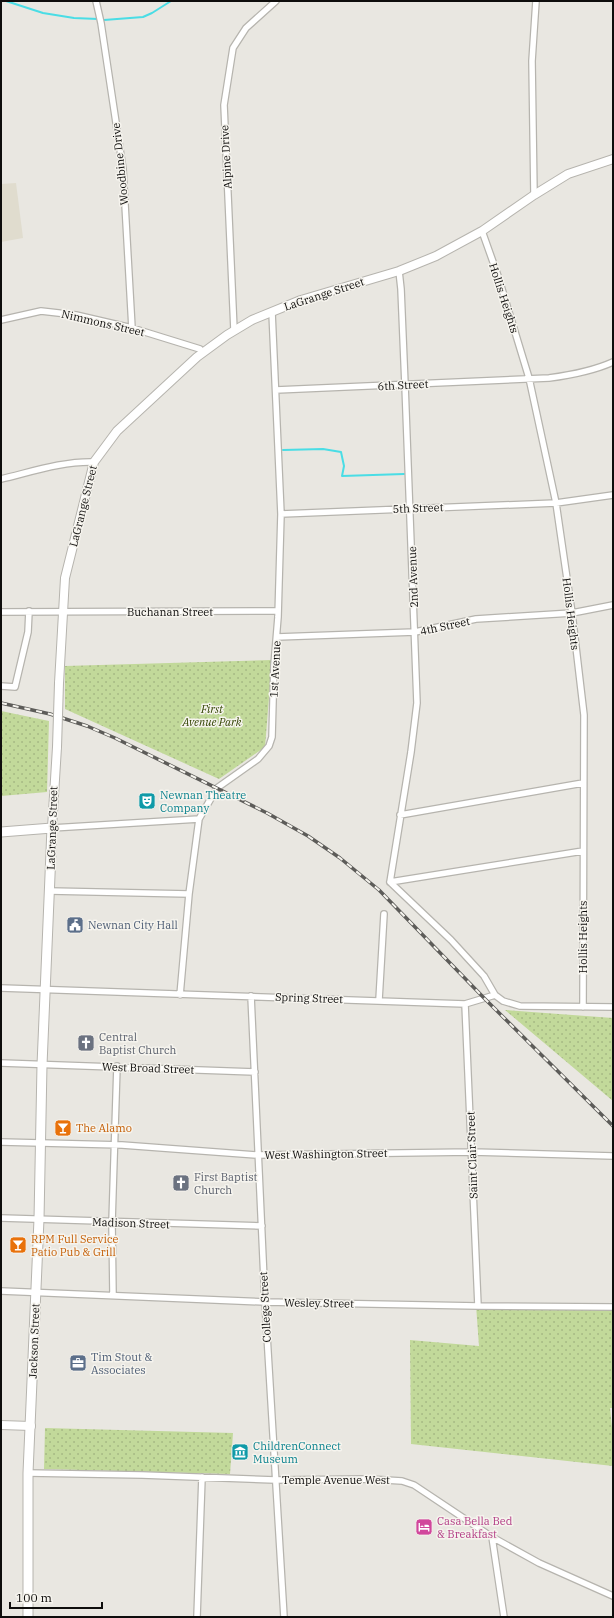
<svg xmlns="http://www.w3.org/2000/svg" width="614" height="1618" viewBox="0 0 614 1618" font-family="'IBM Plex Serif',serif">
<defs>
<pattern id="park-dots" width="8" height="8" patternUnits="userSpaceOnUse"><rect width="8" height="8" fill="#c2d99a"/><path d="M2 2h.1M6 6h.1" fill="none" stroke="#a6b984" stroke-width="1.8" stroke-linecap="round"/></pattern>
</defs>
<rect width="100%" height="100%" fill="#e9e7e1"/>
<!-- built -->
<path fill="#e0dcce" d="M16 183 23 238 1 242V184Z"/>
<!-- park -->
<path fill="url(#park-dots)" d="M272 660 265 747 219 779 65 709V666Z
M1 711 49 721 47 792 1 796Z
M505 1010 613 1018V1101Z
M476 1305 613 1310V1408H610L613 1437V1466L411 1444 410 1340 479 1346Z
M45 1428 233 1433 230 1474 44 1469Z"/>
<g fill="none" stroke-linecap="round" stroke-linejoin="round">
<!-- stream -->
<path stroke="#4adde5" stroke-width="2" d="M6 1 43 13 74 18 98 19
M104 20 143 17 152 13 171 1
M283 450 323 449 341 452 344 466 342 476 404 474"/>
<!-- street casing -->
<g stroke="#b6b4ae" stroke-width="8">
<path id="street" d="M96 1 101 23 123 169 132 328
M534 195 532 61 536 1
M482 231 498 276 529 378 556 503 572 613 584 715 583 1007
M1 320 41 311 76 315 132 328 200 349 203 353
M234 330 224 105 233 48 246 28 276 1
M276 390 549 378C572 375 593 371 613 362
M1 479C31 472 63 461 94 462
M281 514 556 503 613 495
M1 612 278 611
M277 637 415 632 476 619 572 613 613 605
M1 686 15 687 28 632 29 611
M400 815 583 783
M52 828 199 819
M390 882 411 752 417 703 405 385 401 289 399 271
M390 882 583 851
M390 882 451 940 484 976 495 995
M50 891 189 894
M1 988 465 1004 495 995 503 1001 520 1006 613 1007
M180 995 189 894 199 819 217 788 258 759 269 746 272 737 274 665 278 617 281 514 272 312
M251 996 265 1302 284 1617
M379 1000 384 914
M465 1004 478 1306
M1 1063 255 1072
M1 1142 122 1145 257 1155 472 1152 613 1156
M1 1218 262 1226
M1 1291 265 1302 478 1306 613 1307
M113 1295 112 1222 117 1066
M28 1473 142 1475 275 1480 369 1479 402 1481 414 1485 492 1537 539 1563 613 1596
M492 1537 504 1617
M197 1617 202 1477"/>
</g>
<!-- secondary casing -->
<g stroke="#b6b4ae" stroke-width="10">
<path id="secondary" d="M59 683 65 578 94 462 117 431 197 357 227 335 252 320 301 300 399 271 436 256 482 231 534 195 568 174 613 159
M52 828 57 747
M1 1425 31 1426"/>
</g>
<!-- primary casing -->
<g stroke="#b6b4ae" stroke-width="11">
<path id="primary" d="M1 832 52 828 42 1065 39 1219 28 1473V1617"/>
</g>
<!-- street -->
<use href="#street" stroke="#fff" stroke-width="5.5"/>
<!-- secondary -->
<use href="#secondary" stroke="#fff" stroke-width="8"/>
<!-- primary -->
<use href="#primary" stroke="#fff" stroke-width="9"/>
<!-- rail casing -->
<g stroke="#5d5c59" stroke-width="3.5">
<path id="rail" d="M1 703 50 714 87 726 115 738 267 813 308 836 340 858 379 890 485 999 613 1126"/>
</g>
<!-- rail -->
<use href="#rail" stroke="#f6f4ee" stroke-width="2" stroke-dasharray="6" stroke-linecap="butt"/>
<!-- secondary-bridge casing -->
<g stroke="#b6b4ae" stroke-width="10" stroke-linecap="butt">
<path id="secondary-bridge" d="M57 747 59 683"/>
</g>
<!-- secondary-bridge -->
<use href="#secondary-bridge" stroke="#fff" stroke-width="8"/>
</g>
<!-- icons -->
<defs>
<g id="theatre-square" transform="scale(0.9)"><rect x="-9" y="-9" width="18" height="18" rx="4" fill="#0f9aa8" stroke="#f6f4ee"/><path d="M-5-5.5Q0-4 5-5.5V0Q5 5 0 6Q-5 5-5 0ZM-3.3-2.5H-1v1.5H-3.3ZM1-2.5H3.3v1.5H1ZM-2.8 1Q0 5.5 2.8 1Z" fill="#fff"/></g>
<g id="civic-square" transform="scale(0.9)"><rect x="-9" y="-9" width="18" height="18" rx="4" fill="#5c6f8a" stroke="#f6f4ee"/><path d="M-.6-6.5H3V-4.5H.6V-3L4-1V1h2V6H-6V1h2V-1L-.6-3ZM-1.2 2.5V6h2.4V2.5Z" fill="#fff"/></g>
<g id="church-square" transform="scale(0.9)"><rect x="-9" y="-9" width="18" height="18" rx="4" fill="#6b7280" stroke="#f6f4ee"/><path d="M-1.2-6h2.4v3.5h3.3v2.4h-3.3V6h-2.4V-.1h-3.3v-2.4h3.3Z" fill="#fff"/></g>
<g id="bar-square" transform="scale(0.9)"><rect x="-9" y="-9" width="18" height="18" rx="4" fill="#e8710a" stroke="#f6f4ee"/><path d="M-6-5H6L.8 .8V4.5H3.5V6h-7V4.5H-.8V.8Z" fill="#fff"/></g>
<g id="office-square" transform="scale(0.9)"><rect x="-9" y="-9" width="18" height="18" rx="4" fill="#5c6f8a" stroke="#f6f4ee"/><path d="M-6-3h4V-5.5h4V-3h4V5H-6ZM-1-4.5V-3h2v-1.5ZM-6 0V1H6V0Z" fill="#fff"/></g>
<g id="museum-square" transform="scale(0.9)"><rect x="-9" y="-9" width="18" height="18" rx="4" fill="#0f9aa8" stroke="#f6f4ee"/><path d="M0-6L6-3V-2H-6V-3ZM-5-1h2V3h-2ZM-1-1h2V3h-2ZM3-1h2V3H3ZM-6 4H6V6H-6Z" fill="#fff"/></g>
<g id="hotel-square" transform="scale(0.9)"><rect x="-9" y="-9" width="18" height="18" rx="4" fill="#d1479c" stroke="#f6f4ee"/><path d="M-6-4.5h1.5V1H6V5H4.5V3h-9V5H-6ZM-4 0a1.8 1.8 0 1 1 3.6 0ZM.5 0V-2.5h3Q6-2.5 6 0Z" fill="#fff"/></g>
</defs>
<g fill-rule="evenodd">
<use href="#theatre-square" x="147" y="801"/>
<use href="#civic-square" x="75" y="925"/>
<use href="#church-square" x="86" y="1043"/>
<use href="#bar-square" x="63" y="1128"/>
<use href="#church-square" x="181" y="1183"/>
<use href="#bar-square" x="18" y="1245"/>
<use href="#office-square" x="78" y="1363"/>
<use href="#museum-square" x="240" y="1452"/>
<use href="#hotel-square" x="424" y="1527"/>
</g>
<g text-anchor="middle" stroke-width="3" stroke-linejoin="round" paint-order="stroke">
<!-- street labels -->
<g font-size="11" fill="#0e0d0c" stroke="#f6f4ee">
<text transform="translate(226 157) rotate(-93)" y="4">Alpine Drive</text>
<text transform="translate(120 164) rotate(-96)" y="4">Woodbine Drive</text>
<text transform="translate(324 294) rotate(-18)" y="4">LaGrange Street</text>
<text transform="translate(504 298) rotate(72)" y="4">Hollis Heights</text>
<text transform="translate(103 323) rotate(13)" y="4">Nimmons Street</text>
<text transform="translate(403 385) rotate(-3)" y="4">6th Street</text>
<text transform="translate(83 506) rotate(-76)" y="4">LaGrange Street</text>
<text transform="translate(418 508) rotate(-2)" y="4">5th Street</text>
<text transform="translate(413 577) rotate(-92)" y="4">2nd Avenue</text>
<text x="170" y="616">Buchanan Street</text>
<text transform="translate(571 614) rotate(83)" y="4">Hollis Heights</text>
<text transform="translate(445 626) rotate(-12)" y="4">4th Street</text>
<text transform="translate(275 669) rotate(-87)" y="4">1st Avenue</text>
<text transform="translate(52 828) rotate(-88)" y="4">LaGrange Street</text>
<text transform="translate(583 937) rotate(-90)" y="4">Hollis Heights</text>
<text transform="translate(309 998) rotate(2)" y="4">Spring Street</text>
<text transform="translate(148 1068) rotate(2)" y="4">West Broad Street</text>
<text transform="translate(326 1154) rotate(-1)" y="4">West Washington Street</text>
<text transform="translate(472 1155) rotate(-92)" y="4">Saint Clair Street</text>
<text transform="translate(131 1223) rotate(2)" y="4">Madison Street</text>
<text transform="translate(319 1303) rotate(1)" y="4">Wesley Street</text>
<text transform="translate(265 1307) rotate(-93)" y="4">College Street</text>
<text transform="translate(34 1341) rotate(-88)" y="4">Jackson Street</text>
<text x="336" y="1484">Temple Avenue West</text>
</g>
<!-- park labels -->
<g font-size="11" font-style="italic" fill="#324400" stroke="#f6f4ee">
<text x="212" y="713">First<tspan x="212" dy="13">Avenue Park</tspan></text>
</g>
<!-- culture labels -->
<g font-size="11" fill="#0d838f" stroke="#f6f4ee" text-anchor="start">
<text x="160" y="799">Newnan Theatre<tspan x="160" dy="13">Company</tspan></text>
<text x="253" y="1450">ChildrenConnect<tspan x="253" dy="13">Museum</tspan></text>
</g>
<!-- service labels -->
<g font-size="11" fill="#4e5e75" stroke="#f6f4ee" text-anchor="start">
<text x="88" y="929">Newnan City Hall</text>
<text x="91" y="1361">Tim Stout &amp;<tspan x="91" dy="13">Associates</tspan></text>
</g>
<!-- worship labels -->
<g font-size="11" fill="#5b616d" stroke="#f6f4ee" text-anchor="start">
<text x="99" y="1041">Central<tspan x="99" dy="13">Baptist Church</tspan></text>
<text x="194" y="1181">First Baptist<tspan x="194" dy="13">Church</tspan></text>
</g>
<!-- food labels -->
<g font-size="11" fill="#c56008" stroke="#f6f4ee" text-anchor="start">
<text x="76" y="1132">The Alamo</text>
<text x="31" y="1243">RPM Full Service<tspan x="31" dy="13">Patio Pub &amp; Grill</tspan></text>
</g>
<!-- hotel labels -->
<g font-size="11" fill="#b23c85" stroke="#f6f4ee" text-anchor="start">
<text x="437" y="1525">Casa Bella Bed<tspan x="437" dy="13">&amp; Breakfast</tspan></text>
</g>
</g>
<!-- border -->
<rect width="614" height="1618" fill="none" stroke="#0e0d0c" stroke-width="4"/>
<!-- scale -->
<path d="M10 1602v6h92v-6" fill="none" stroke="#0e0d0c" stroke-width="2"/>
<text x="16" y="1602" font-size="12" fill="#0e0d0c" stroke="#f6f4ee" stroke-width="3" paint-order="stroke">100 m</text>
</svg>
